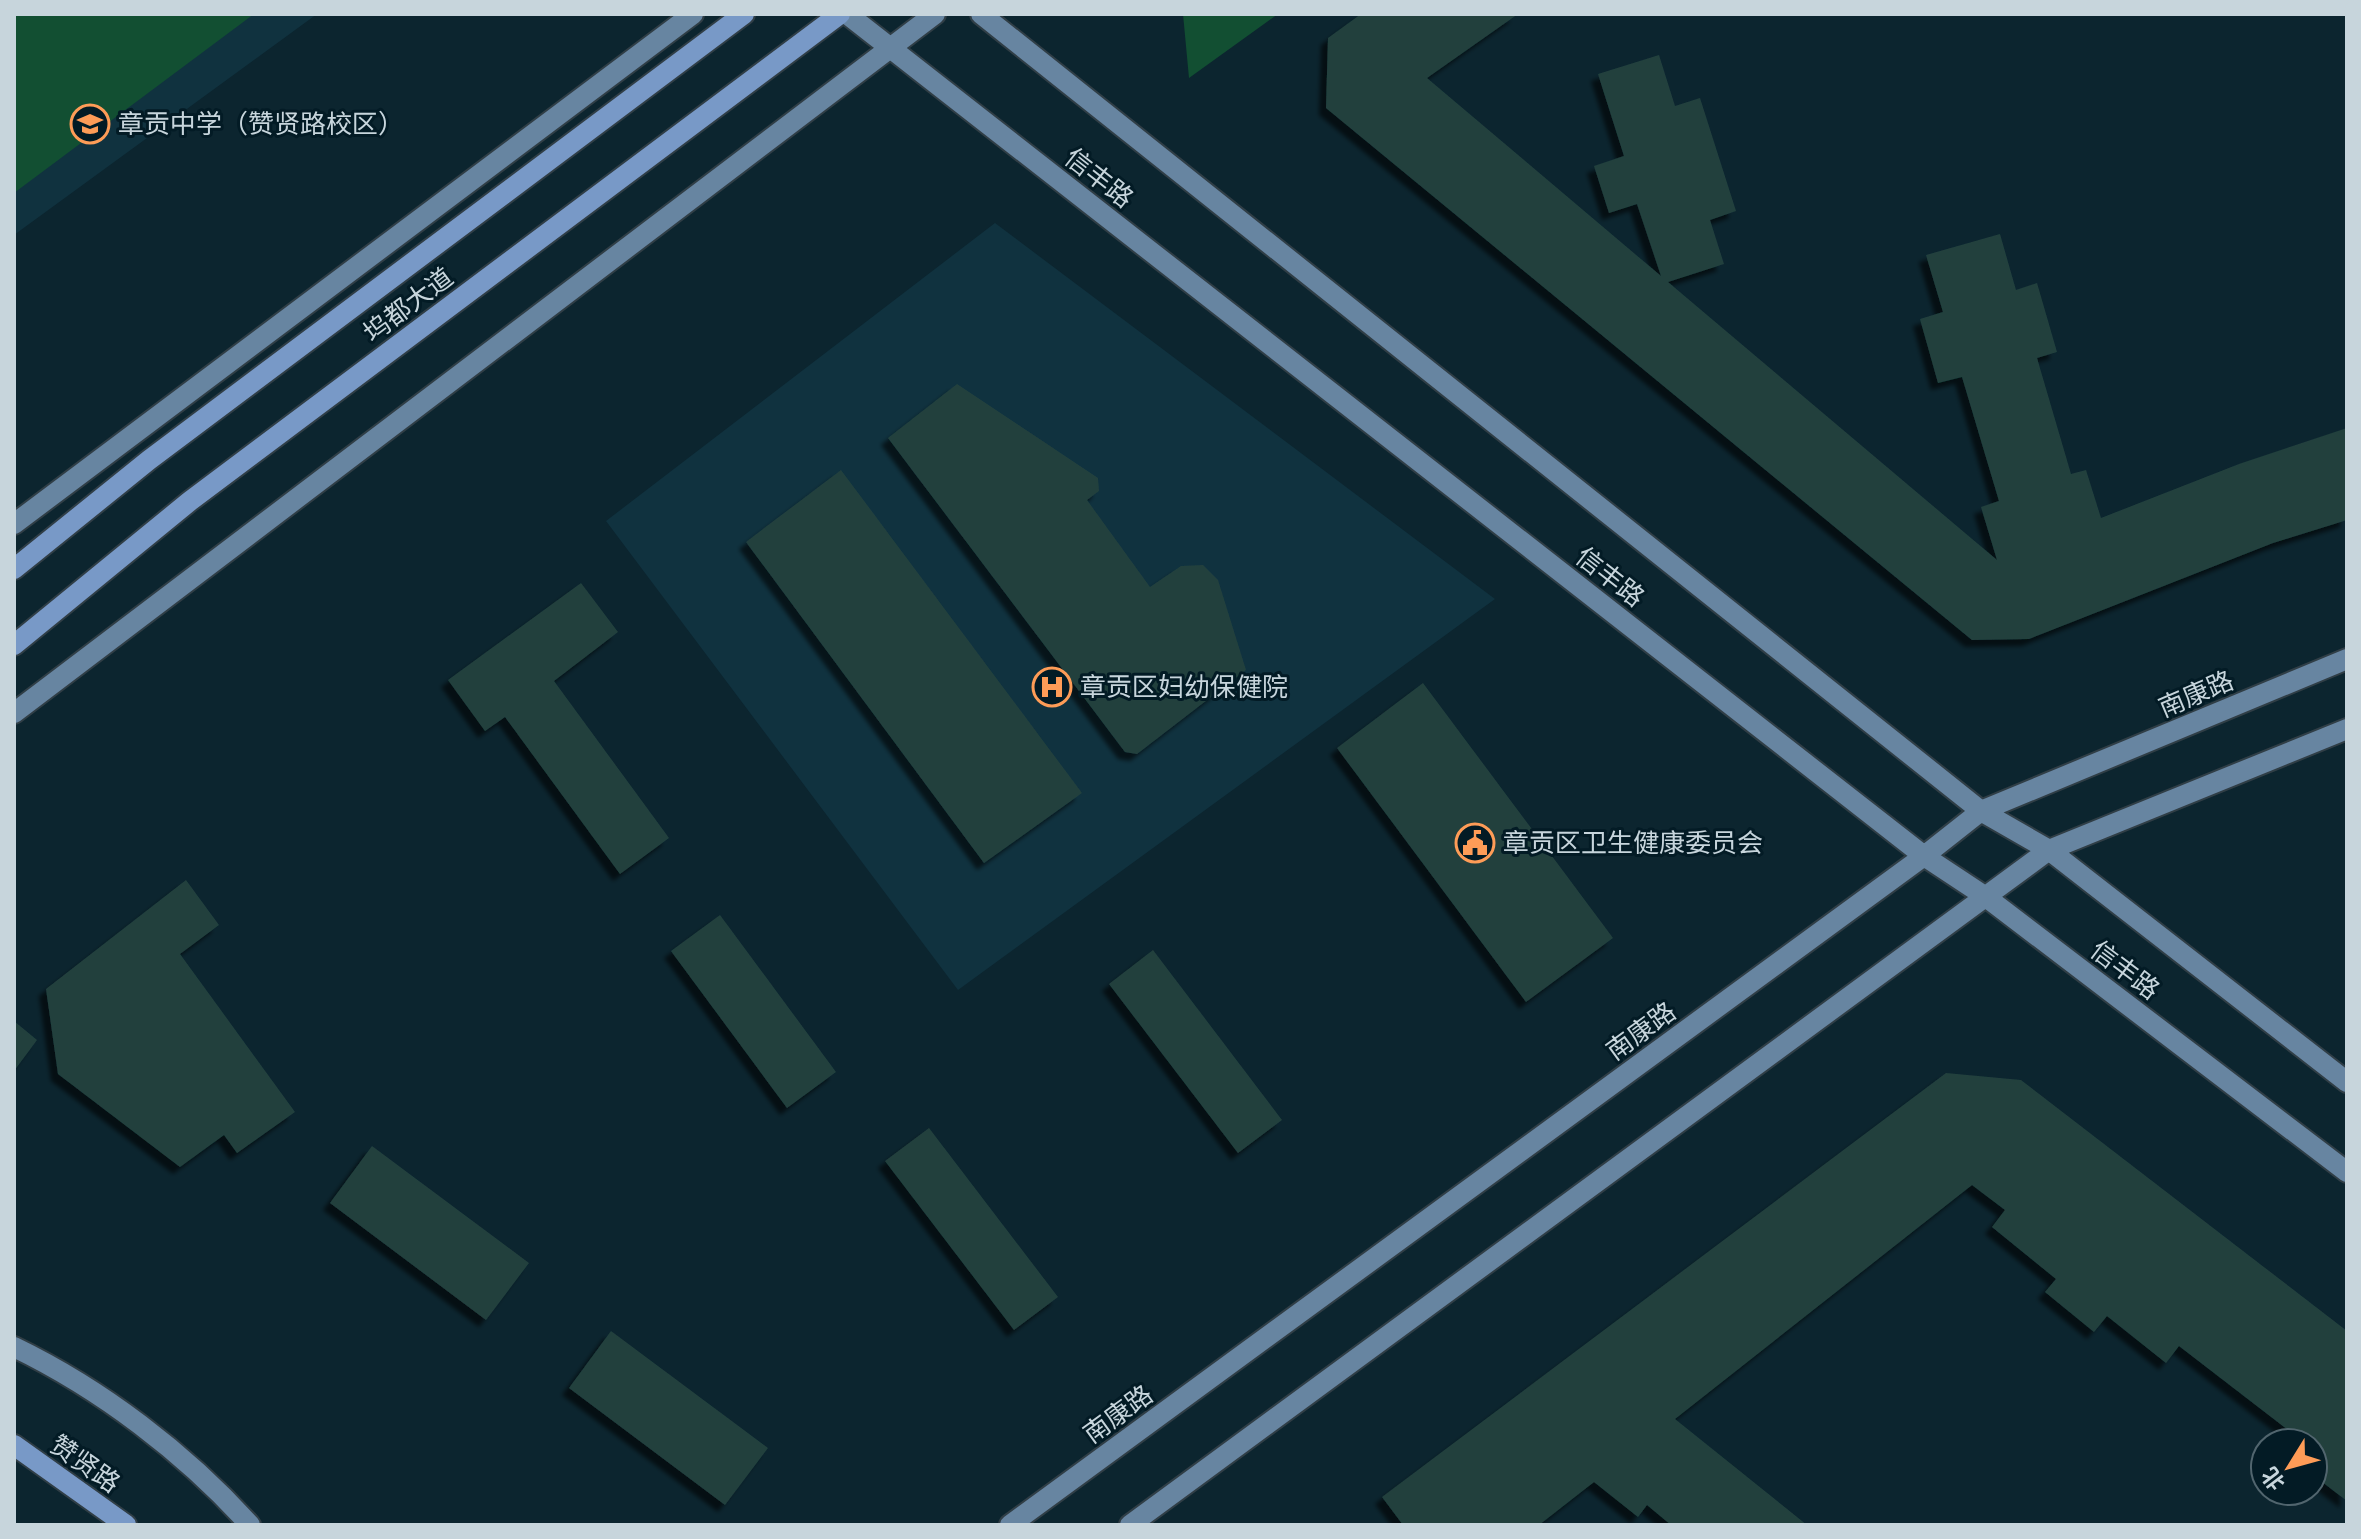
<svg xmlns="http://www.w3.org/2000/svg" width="2361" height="1539" viewBox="0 0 2361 1539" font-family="'Fira Sans','Noto Sans SC',sans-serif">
<defs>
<filter id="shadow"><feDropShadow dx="-7" dy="7" stdDeviation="2" flood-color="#0009"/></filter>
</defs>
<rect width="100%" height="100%" fill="#0c252f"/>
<!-- built -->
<path fill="#10323f" d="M14 14H317L14 235Z
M995 223 1495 599 958 990 606 521Z"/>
<!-- green -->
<path fill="#124f32" d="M14 14H254L14 193Z
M1183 14H1278L1189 78Z"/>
<!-- building -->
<path fill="#22403e" filter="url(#shadow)" d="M1361 14H1518L1427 78 1661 276 1637 204 1609 213 1594 166 1624 156 1598 74 1659 55 1675 106 1700 98 1736 211 1710 220 1724 264 1668 282 1997 560 1981 507 1999 501 1962 377 1938 383 1920 319 1943 312 1926 255 2000 234 2016 290 2037 283 2057 352 2037 358 2071 474 2086 470 2101 518 2239 464 2347 428V520L2273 543 2029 639 1972 640 1326 108 1328 38Z
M957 384 1098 478 1099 491 1087 500 1150 587 1181 566 1203 565 1218 580 1246 670 1137 754 1125 752 888 438Z
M841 470 1082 793 984 863 746 542Z
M581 583 618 632 554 681 669 838 620 874 505 717 485 731 448 680Z
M1423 683 1613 938 1526 1002 1337 748Z
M186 880 219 925 180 954 295 1112 237 1153 224 1135 180 1167 58 1074 46 989Z
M720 915 836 1072 787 1108 671 951Z
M1153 950 1282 1120 1238 1153 1109 984Z
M14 1021 37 1040 14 1071Z
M1946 1073 2021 1080 2347 1331V1501L2313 1475 2325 1459 2313 1450V1443H2305L2179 1346 2166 1363 2107 1316 2094 1332 2045 1292 2056 1279 1992 1227 2005 1210 1972 1185 1675 1419 1807 1525H1671L1647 1505 1638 1517 1594 1482 1539 1525H1403L1382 1497Z
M929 1128 1058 1297 1014 1330 885 1161Z
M372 1146 529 1263 486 1320 330 1203Z
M611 1331 768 1448 725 1505 569 1388Z"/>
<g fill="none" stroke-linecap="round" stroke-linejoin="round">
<!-- secondary casing -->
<g stroke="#303e46" stroke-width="24">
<path id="secondary" d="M847 14 1924 856 1986 897 2347 1172
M981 14 1981 811 2049 850 2347 1082
M14 524 693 14
M14 713 935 14
M14 1347C101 1389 185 1453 250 1525
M1010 1525 1924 856 1981 811 2347 659
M1130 1525 2049 850 2347 729"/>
</g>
<!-- primary casing -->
<g stroke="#303e46" stroke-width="24">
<path id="primary" d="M14 569 149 460 744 14
M14 645 190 501 840 14
M14 1445 126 1525"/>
</g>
<!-- secondary -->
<use href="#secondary" stroke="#6785a1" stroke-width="20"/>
<!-- primary -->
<use href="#primary" stroke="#7899c7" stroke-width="20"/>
</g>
<!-- icons -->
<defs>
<g id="school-ring" transform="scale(2)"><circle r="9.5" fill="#031b25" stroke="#fe9c57" stroke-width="1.5"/><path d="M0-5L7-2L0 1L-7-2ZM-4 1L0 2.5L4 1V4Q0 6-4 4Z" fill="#fe9c57"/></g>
<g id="hospital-ring" transform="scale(2)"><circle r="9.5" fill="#031b25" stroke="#fe9c57" stroke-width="1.5"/><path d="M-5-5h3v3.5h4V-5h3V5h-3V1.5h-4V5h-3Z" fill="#fe9c57"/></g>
<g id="civic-ring" transform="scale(2)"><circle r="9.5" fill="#031b25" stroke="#fe9c57" stroke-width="1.5"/><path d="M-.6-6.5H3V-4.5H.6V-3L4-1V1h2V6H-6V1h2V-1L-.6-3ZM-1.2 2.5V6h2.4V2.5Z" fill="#fe9c57"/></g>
</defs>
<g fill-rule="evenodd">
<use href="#school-ring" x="90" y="124"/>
<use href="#hospital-ring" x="1052" y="687"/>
<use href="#civic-ring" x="1475" y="843"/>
</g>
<g text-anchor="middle" stroke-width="6" stroke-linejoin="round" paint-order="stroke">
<!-- poi labels -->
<g font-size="26" fill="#c7d5dc" stroke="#031b25" text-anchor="start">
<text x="118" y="133">章贡中学（赞贤路校区）</text>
<text x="1080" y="696">章贡区妇幼保健院</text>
<text x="1503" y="852">章贡区卫生健康委员会</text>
</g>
<!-- street labels -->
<g font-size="26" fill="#c7d5dc" stroke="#031b25">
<text transform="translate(1099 178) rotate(38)" y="9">信丰路</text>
<text transform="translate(408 305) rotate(-37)" y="9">坞都大道</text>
<text transform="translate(1610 577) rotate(38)" y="9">信丰路</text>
<text transform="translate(2196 694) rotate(-23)" y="9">南康路</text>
<text transform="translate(2125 970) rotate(37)" y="9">信丰路</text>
<text transform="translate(1641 1031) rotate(-36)" y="9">南康路</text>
<text transform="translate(1118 1414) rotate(-36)" y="9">南康路</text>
<text transform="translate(85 1464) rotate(35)" y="9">赞贤路</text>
</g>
</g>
<!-- border -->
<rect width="2361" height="1539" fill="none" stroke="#c7d5dc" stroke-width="32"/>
<!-- north arrow -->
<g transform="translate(2289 1467) rotate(233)"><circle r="38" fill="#031b25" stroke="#51656e" stroke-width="2"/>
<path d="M0-6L14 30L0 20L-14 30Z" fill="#fe9c57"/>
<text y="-12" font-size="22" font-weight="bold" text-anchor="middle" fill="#c7d5dc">北</text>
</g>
</svg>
